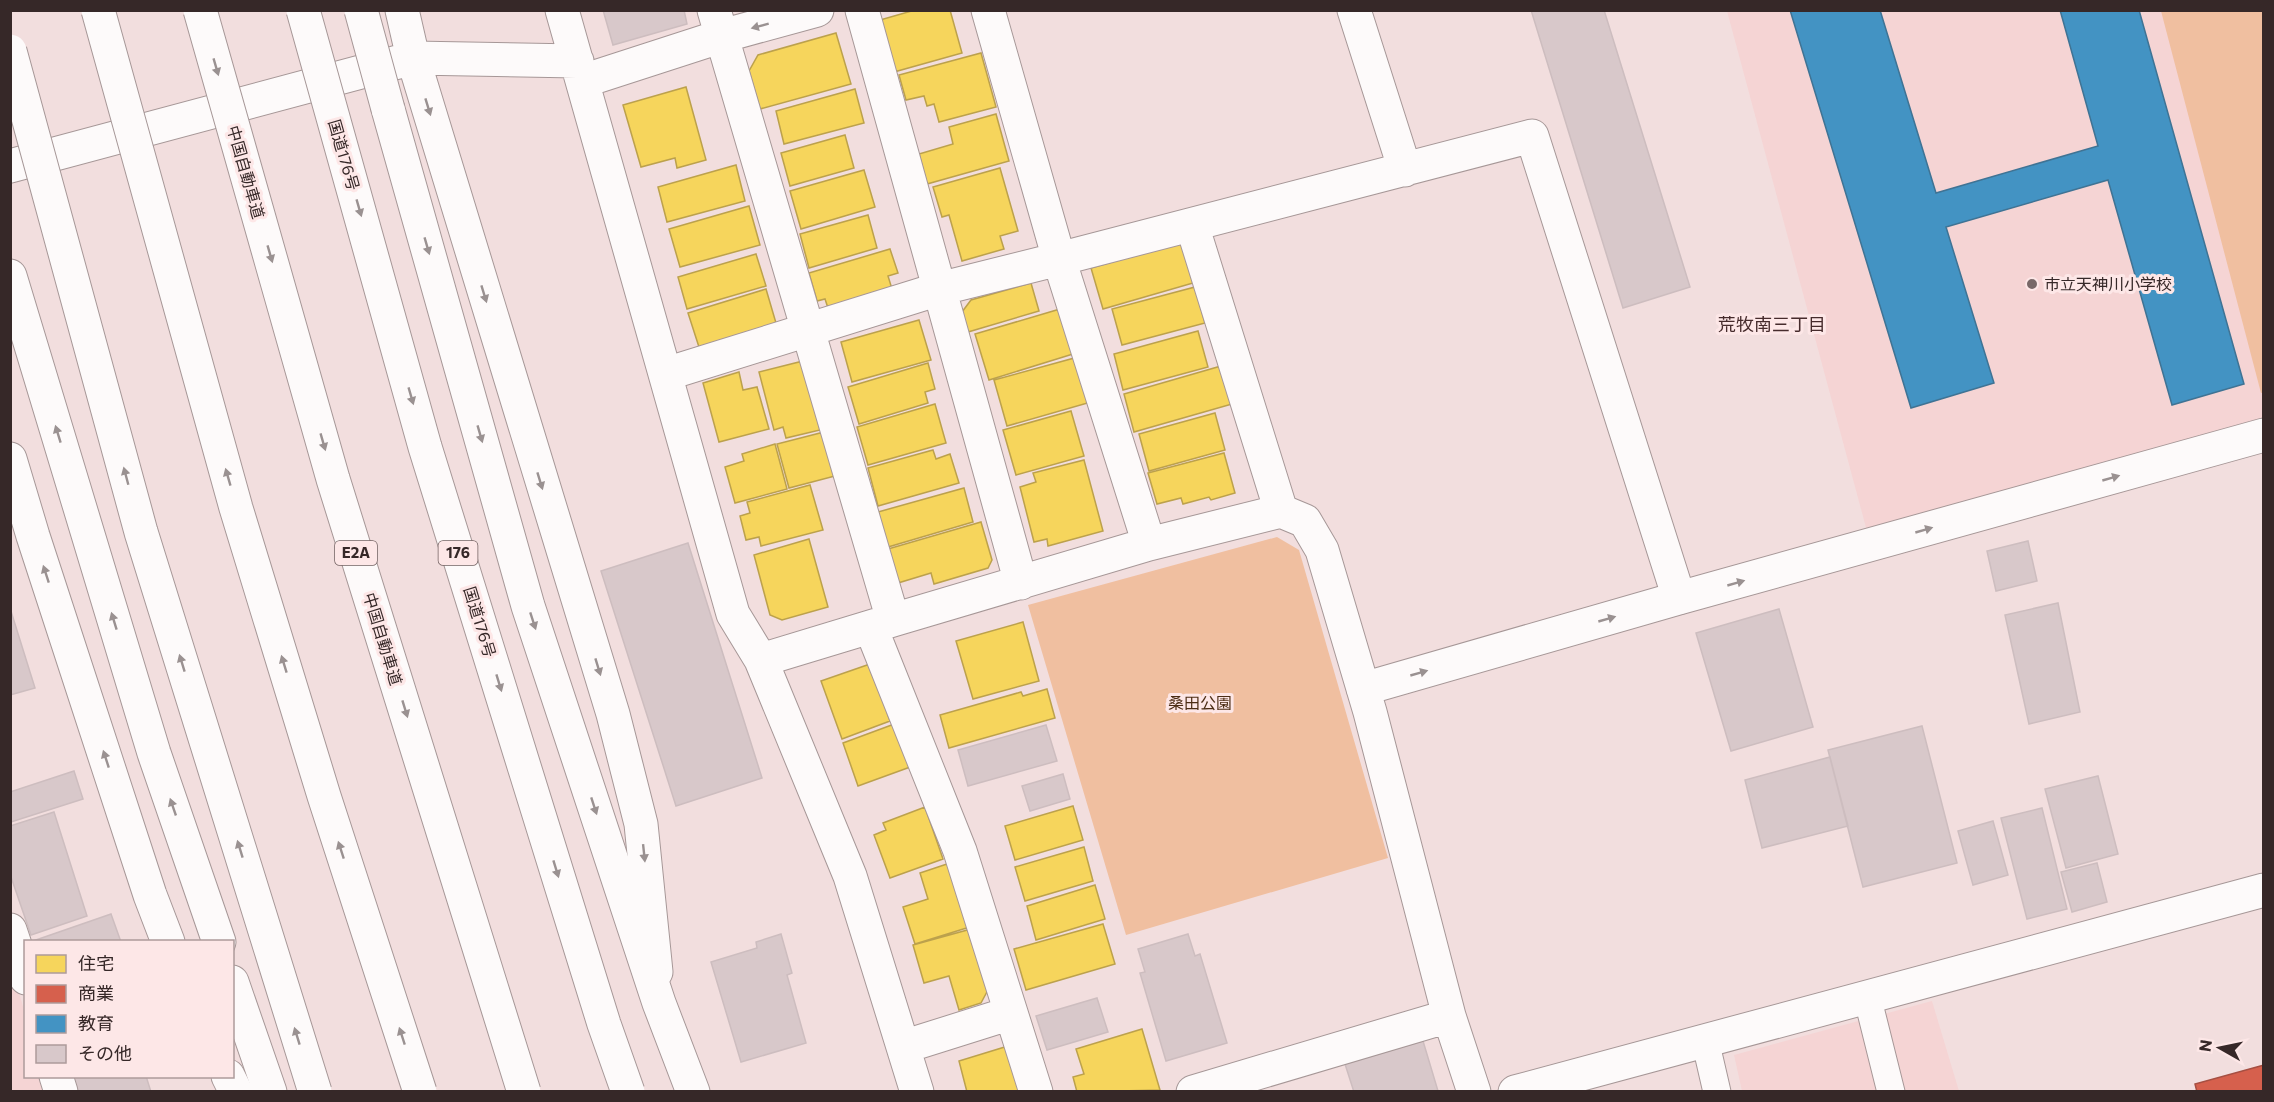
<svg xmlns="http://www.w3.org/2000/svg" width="2274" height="1102" viewBox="0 0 2274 1102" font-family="Commissioner,'Noto Sans JP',sans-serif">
<rect width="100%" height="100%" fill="#f2dede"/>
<!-- built -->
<path fill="#f5d4d4" d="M1727 11H2263V420L1868 535Z
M10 963 25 1013 26 1076 45 1077 49 1091H11Z
M1932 1001 1959 1091H1742L1734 1055Z"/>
<!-- green -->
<path fill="#f0bfa0" d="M2161 11H2263L2264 392 2261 393Z
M1277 537 1299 550 1388 858 1126 935 1028 605Z"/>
<!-- homes -->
<path fill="#f6d55c" stroke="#bca14c" stroke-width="1.5" d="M915 10H950L962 53 894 72 880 20Z
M836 33 851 84 760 109 749 71 758 55Z
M981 53 996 107 939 122 934 104 927 106 924 96 906 100 899 75Z
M686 87 706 160 677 168 675 158 641 167 623 105Z
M855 89 864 123 784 144 776 111Z
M996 114 1009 161 927 184 919 154 953 144 949 127Z
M845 135 854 168 790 186 781 153Z
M736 165 745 201 667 222 658 187Z
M1000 168 1018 231 1000 236 1004 249 962 261 949 215 942 217 933 187Z
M864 170 875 207 801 229 790 191Z
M749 206 760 245 680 267 669 229Z
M868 215 877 248 809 268 800 234Z
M1181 242 1193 283 1103 309 1091 268Z
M890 249 898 273 888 276 892 289 828 308 825 299 817 301 809 273Z
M756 254 766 286 687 309 678 277Z
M1031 283 1039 311 968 332 962 312 971 300Z
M1195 287 1205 323 1122 345 1112 309Z
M766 289 776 323 699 347 688 313Z
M1060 309 1073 354 989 380 975 334Z
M919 320 931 360 852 382 841 342Z
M1198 331 1208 367 1123 390 1114 354Z
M1078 357 1091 402 1007 426 994 380Z
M803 361 820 430 786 438 783 427 774 430 759 372Z
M928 363 935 389 925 392 928 403 859 424 848 387Z
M1221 366 1232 404 1134 432 1124 394Z
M739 372 743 390 757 387 769 429 719 442 703 383Z
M935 404 946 443 868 465 857 427Z
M1071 411 1084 456 1016 475 1003 430Z
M1215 413 1225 450 1149 471 1139 434Z
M824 432 835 476 789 488 777 444Z
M775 444 787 489 735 503 725 467 744 461 742 454Z
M933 450 936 459 950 454 959 483 878 506 868 468Z
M1224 453 1235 493 1211 500 1209 497 1183 504 1181 498 1157 504 1148 473Z
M1084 460 1103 531 1048 546 1047 539 1034 542 1020 487 1036 482 1033 473Z
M810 485 823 530 761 546 759 537 746 540 740 516 750 513 747 502Z
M964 488 973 522 888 547 878 512Z
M981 522 992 560 988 568 934 584 931 573 898 583 888 549Z
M809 539 828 607 782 620 770 615 754 555Z
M1023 622 1039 681 973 699 956 641Z
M870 664 890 721 842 739 821 681Z
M1047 689 1055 718 949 748 940 715 1021 692 1023 696Z
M897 723 913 766 858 786 843 743Z
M1073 806 1083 840 1015 860 1005 826Z
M925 807 943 859 890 878 874 835 886 830 883 823Z
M1084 847 1093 881 1025 901 1015 867Z
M953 862 973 926 915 944 903 907 928 899 920 873Z
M1095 885 1105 919 1036 940 1027 906Z
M1103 924 1115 964 1026 990 1014 949Z
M971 929 989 988 981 1003 959 1010 949 976 924 983 913 945Z
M1142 1029 1160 1090 1077 1092 1073 1077 1084 1074 1076 1049Z
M1008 1046 1021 1092H967L959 1061Z"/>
<!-- shops -->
<path fill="#d6604d" stroke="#a64f42" stroke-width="1.5" d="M2264 1065V1092H2197L2195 1084Z"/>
<!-- schools -->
<path fill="#4393c3" stroke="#3f7394" stroke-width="1.5" d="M1790 10H1880L1936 193 2098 146 2060 10H2139L2244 384 2172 405 2108 180 1946 227 1994 383 1911 408Z"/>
<!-- building -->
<path fill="#d8c8ca" stroke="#cdbdbf" stroke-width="1.5" d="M603 10H684L687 24 613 45Z
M1531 10H1604L1690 287 1623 308Z
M2028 541 2037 581 1996 591 1987 551Z
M688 543 762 778 676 806 601 571Z
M2058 603 2080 712 2029 724 2005 615Z
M10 608 35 688 10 695Z
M1779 609 1813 727 1731 751 1696 633Z
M1046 725 1057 761 968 786 958 750Z
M1922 726 1957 863 1863 887 1828 750Z
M1830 757 1848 826 1762 848 1745 780Z
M74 771 83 799 11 822 10 792Z
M1063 774 1070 799 1030 811 1022 786Z
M2098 776 2118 854 2066 868 2045 789Z
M2042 808 2067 909 2027 919 2001 818Z
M54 812 87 916 31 935 10 874V826Z
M1993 821 2008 875 1973 885 1958 831Z
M2097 863 2107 902 2072 912 2061 872Z
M111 914 121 942 33 941Z
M781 934 792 973 787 975 806 1043 741 1062 711 962 757 948 756 942Z
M1188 934 1195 956 1200 954 1227 1043 1166 1061 1140 973 1145 972 1138 949Z
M1097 998 1108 1032 1047 1050 1036 1016Z
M1423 1041 1438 1091 1354 1092 1345 1064Z
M64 1076H146L151 1092H69Z"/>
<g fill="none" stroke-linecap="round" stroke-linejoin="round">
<!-- service casing -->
<g stroke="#a69797" stroke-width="29">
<path id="service" d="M1867 996 1891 1092
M1705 1040 1717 1092"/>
</g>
<!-- minor casing -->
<g stroke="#a69797" stroke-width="35">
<path id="minor" d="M402 10 413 58 613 714 641 824 656 972
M562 10 733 614 761 660 893 620 714 10
M862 10 1021 583
M988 10 1059 259 1532 136 1679 598
M1354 10 1405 170
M583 81 722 36 817 10
M10 166 413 58 577 61
M1192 225 1281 511
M666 374 939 289 1059 259 1149 544
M10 459 33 536 150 895 168 942
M893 620 1149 544 1281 511 1305 521 1322 550 1370 712 1449 1016 1474 1092
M871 628 960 851 1036 1092
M761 660 850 876 917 1092
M1363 689 1679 598 2264 435
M10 930 26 978
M903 1047 1011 1013
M56 1076 61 1092
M228 1076 236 1092
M1193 1092 1449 1016
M1515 1092 2264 890"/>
</g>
<!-- trunk casing -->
<g stroke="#a69797" stroke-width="35">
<path id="trunk" d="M388 109 528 606 659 1003 693 1092
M10 276 154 753 219 942
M232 982 270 1092"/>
</g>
<!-- service -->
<use href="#service" stroke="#fdfafa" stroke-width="27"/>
<!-- minor -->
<use href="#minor" stroke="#fdfafa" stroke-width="33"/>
<!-- trunk -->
<use href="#trunk" stroke="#fdfafa" stroke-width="33"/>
<!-- trunk-bridge casing -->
<g stroke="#a69797" stroke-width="35" stroke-linecap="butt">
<path id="trunk-bridge" d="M303 10 425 447 604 1024 628 1092
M361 10 388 109
M10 51 141 532 315 1092"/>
</g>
<!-- motorway-bridge casing -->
<g stroke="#a69797" stroke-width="35" stroke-linecap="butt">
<path id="motorway-bridge" d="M98 10 236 508 324 796 420 1092
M200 10 333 479 524 1092"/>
</g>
<!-- trunk-bridge -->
<use href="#trunk-bridge" stroke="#fdfafa" stroke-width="33"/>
<!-- motorway-bridge -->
<use href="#motorway-bridge" stroke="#fdfafa" stroke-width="33"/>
</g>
<!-- one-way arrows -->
<defs><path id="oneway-solid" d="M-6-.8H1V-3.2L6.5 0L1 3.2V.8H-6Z" transform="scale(1.5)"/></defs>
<g fill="#9a9191">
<use href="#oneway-solid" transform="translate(760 26) rotate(165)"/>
<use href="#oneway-solid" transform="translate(216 67) rotate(74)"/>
<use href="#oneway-solid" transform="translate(428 107) rotate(73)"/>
<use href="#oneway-solid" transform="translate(359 208) rotate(74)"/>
<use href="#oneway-solid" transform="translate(427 246) rotate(74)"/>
<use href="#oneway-solid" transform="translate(270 254) rotate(74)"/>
<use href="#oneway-solid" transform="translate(484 294) rotate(73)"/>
<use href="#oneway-solid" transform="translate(411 396) rotate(74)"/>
<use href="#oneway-solid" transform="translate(58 434) rotate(-107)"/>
<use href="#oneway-solid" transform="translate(480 434) rotate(74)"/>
<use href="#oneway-solid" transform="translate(323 442) rotate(74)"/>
<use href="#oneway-solid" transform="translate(126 476) rotate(-105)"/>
<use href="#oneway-solid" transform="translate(228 477) rotate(-106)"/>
<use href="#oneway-solid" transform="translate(2111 478) rotate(-16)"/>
<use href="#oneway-solid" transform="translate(540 481) rotate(73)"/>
<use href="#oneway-solid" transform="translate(1924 530) rotate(-16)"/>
<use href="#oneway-solid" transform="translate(46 574) rotate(-108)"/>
<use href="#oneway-solid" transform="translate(1736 583) rotate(-16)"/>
<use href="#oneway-solid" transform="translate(1607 619) rotate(-16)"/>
<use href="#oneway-solid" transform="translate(114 621) rotate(-107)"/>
<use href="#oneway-solid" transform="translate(533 621) rotate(72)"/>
<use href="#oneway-solid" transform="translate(182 663) rotate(-107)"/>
<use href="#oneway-solid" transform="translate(284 664) rotate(-107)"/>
<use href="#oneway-solid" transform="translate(598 667) rotate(73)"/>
<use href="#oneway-solid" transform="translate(1419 673) rotate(-16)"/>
<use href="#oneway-solid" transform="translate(499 683) rotate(73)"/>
<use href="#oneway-solid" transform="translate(405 709) rotate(73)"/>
<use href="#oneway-solid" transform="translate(106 759) rotate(-108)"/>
<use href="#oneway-solid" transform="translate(594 806) rotate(72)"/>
<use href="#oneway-solid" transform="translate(173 807) rotate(-109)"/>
<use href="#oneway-solid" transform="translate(240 849) rotate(-107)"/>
<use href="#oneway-solid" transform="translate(341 850) rotate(-108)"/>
<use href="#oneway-solid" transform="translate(644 853) rotate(84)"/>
<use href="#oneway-solid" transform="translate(556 869) rotate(73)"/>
<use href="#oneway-solid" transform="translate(297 1036) rotate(-107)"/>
<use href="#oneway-solid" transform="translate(402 1036) rotate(-108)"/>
</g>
<!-- markers -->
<circle fill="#786868" stroke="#fde7e7" stroke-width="2" cx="2032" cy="284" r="6"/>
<g text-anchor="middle" stroke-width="6" stroke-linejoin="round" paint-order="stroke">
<!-- shield labels -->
<g fill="#fde7e7" stroke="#726161" stroke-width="1.5">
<rect x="335" y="541" width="42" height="24" rx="4.5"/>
<rect x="438.5" y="541" width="39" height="24" rx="4.5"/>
</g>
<g font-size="15" font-weight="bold" fill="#362828">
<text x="356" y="558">E2A</text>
<text x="458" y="558">176</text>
</g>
<!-- street labels -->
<g font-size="16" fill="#362828" stroke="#fde7e7">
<text transform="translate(344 155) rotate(74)" y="6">国道176号</text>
<text transform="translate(246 172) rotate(74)" y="6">中国自動車道</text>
<text transform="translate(480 622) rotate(73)" y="6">国道176号</text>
<text transform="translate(383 639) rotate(73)" y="6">中国自動車道</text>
</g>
<!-- poi labels -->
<g font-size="16" fill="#362828" stroke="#fde7e7" text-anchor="start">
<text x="2044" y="290">市立天神川小学校</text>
</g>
<!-- park labels -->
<g font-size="16" fill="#4c2d15" stroke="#fde7e7">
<text x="1200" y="709">桑田公園</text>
</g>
<!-- neighbourhood labels -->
<g font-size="18" fill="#462b2c" stroke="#fde7e7">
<text x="1772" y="331">荒牧南三丁目</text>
</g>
</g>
<!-- border -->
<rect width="2274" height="1102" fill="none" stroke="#362828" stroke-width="24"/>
<!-- legend -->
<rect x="24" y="940" width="210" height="138" fill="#fde7e7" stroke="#ad9b9b" stroke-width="1.5"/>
<rect x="36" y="955" width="30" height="18" fill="#f6d55c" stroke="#ad9b9b" stroke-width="1.5"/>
<text x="78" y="970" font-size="18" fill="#362828">住宅</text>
<rect x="36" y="985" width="30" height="18" fill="#d6604d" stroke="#ad9b9b" stroke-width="1.5"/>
<text x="78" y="1000" font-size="18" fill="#362828">商業</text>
<rect x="36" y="1015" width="30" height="18" fill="#4393c3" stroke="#ad9b9b" stroke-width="1.5"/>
<text x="78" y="1030" font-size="18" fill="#362828">教育</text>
<rect x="36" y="1045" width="30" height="18" fill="#d8c8ca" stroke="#ad9b9b" stroke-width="1.5"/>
<text x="78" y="1060" font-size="18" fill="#362828">その他</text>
<!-- north arrow -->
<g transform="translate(2220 1048) rotate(279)" stroke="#fde7e7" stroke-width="4.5" paint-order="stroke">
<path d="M0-4.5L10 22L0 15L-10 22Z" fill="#362828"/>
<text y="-9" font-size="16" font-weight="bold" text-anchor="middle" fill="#362828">N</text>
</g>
</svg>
